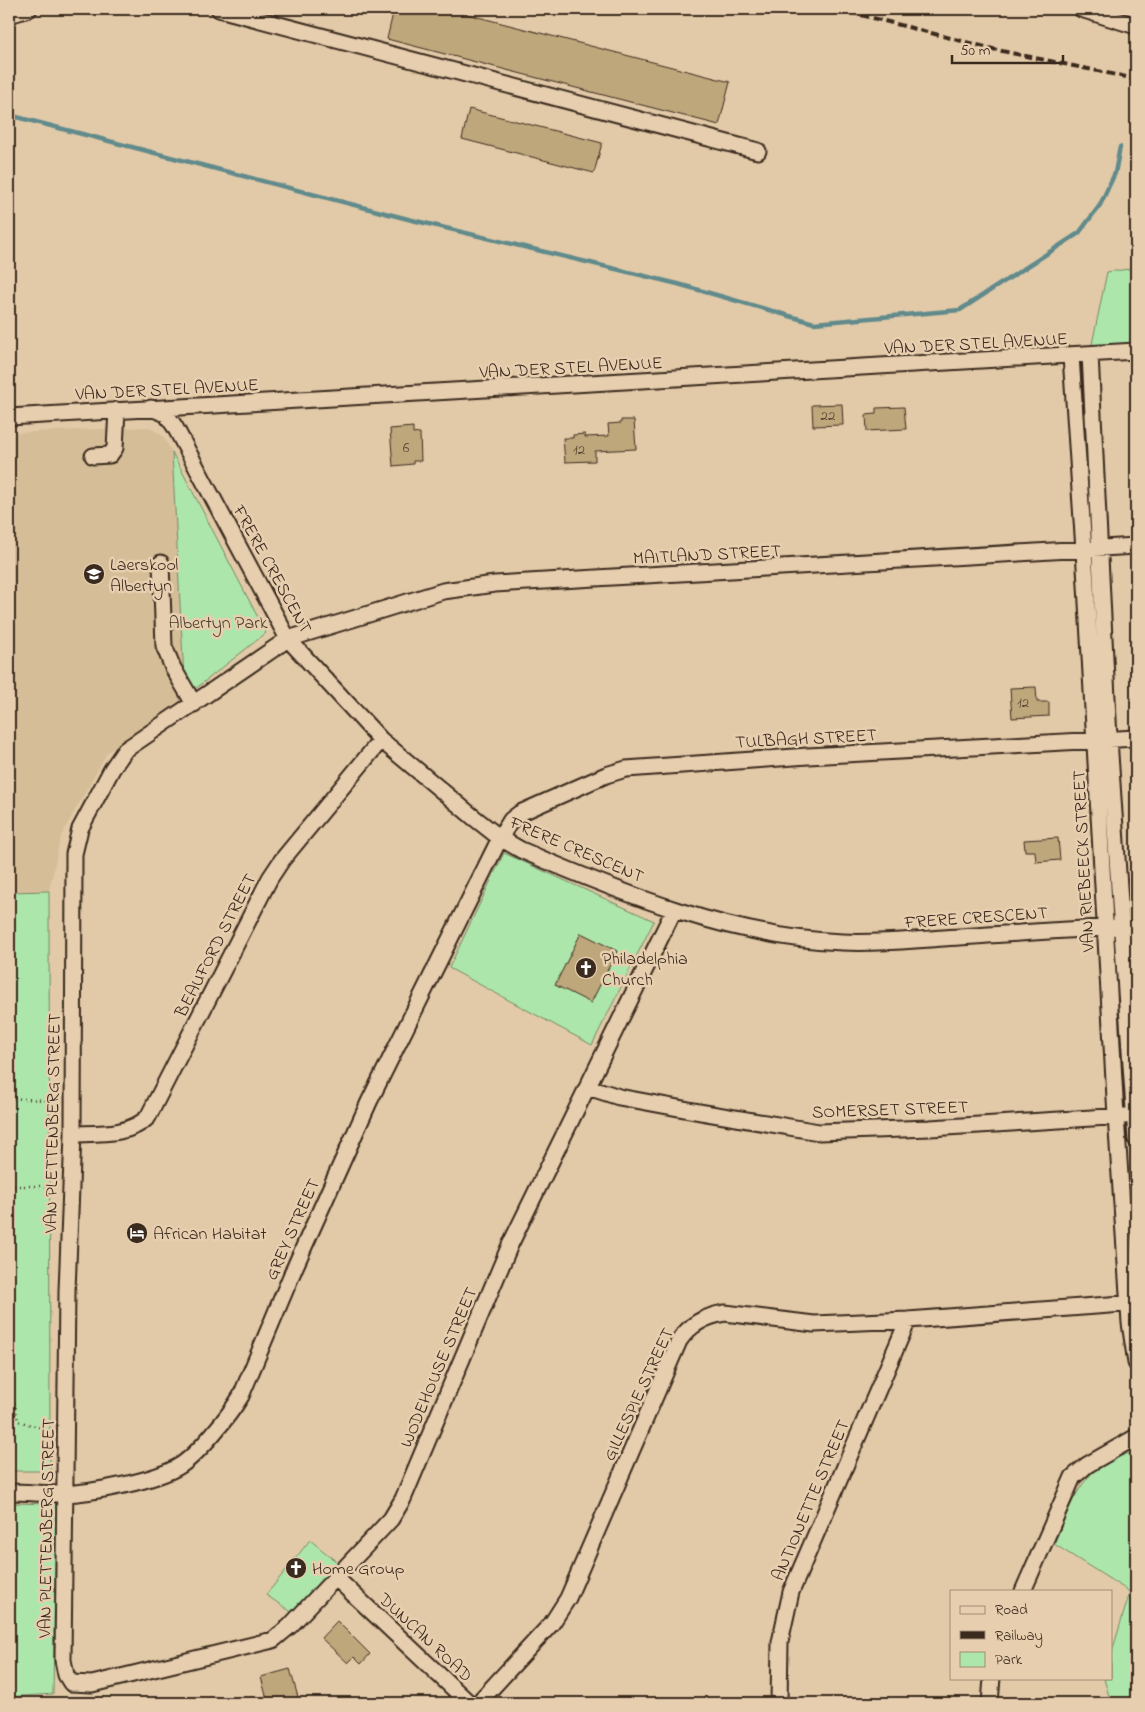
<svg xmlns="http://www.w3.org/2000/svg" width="1145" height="1712" viewBox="0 0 1145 1712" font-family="'Indie Flower',sans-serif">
<rect width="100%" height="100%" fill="#e2caa8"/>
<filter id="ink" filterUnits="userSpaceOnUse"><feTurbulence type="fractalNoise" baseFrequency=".02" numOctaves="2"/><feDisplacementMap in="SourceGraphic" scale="10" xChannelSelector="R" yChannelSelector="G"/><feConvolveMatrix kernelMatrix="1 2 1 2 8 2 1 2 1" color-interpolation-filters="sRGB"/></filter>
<g filter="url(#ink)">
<!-- built -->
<path fill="#d5bd98" d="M149 427 163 436 172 452 185 697 107 753 61 836 49 891 9 892V433Z"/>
<!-- green -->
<path fill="#ade6ab" stroke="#748864" d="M1136 268V351L1090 354 1107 272Z
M172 452 266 633 185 697Z
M504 853 654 921 592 1045 449 968Z
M49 891 50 1471H9V892Z
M1136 1452V1703H1111L1104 1679 1111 1678V1655L1130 1592 1054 1544C1073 1500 1083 1461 1136 1452Z
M9 1503 56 1504 53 1694 9 1697Z
M310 1540 338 1563 293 1613 266 1595Z"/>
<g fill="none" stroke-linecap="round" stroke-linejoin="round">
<!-- stream -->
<path stroke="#608a8b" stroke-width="4.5" d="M9 115 408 219 678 284 814 323 960 310 1079 233 1100 205 1115 173 1120 147"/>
</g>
<!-- building -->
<path fill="#bfa77c" stroke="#3b2a1e" d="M394 9H447L730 82 719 125 387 39Z
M469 109 602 143 594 173 462 139Z
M842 404 843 425 813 426 812 405Z
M904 407 906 429 867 431 866 415 876 414V408Z
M621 420H634L636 449 595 451V461L565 462 563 438H573V435L585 434V437L609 436 608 424 621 423Z
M413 427V434L420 433 421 461H413V464L393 466 390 429Z
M1036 687 1037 702H1049V716L1012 718 1010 688Z
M1058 838 1060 860 1036 862 1035 851H1025L1024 840Z
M581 933 617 951 591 1003 555 985Z
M337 1621 370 1654 361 1664 354 1657 348 1663 321 1638Z
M290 1669 298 1697 268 1703 261 1677Z"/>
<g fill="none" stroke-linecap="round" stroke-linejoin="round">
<!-- minor casing -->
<g stroke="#3b2a1e" stroke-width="19">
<path id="minor" d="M219 9 758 151
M1081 9 1136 26
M9 15 29 9
M1090 354 1109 739 1136 1139
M1071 356 1084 550 1116 1116 1130 1323 1136 1363
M151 408 166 414 175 427 288 639 381 740 472 816 500 838 521 850C621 893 732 938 842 942 877 944 910 940 944 938 1008 934 1072 929 1136 926
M9 417 1136 351
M93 456 110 455 115 448 117 410
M161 563 164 646 173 668 194 704
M674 910 510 1245 403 1499 391 1519 290 1626 273 1640 92 1684 71 1683 66 1675 63 1660 67 1291 73 1134 74 854 80 829 112 769 125 750 288 639 443 591 495 584 1136 546
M588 1087 619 1097 700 1112 819 1132 930 1128 1125 1116
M73 1134C98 1133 129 1136 148 1117L270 878 282 860 381 740
M9 1492C27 1492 44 1494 62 1494 91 1493 157 1481 181 1465 199 1453 229 1416 241 1396L294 1269 369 1102 500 838 511 820 520 813 606 775 626 769 808 756 1136 738
M335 1577 469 1703
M1023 1591 1073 1477 1087 1465 1136 1437
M478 1703 552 1623 568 1598 679 1341C690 1324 705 1316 725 1313L814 1324 908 1320 1136 1303
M779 1703 780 1642 791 1592 908 1320
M990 1703 992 1678"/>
</g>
<!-- path -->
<path stroke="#3b2a1e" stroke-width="2.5" stroke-dasharray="1 4" stroke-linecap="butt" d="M9 1098 60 1101
M9 1186H57
M9 1373 18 1421 51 1431"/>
<!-- minor -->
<use href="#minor" stroke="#e6ceaf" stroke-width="15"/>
<!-- rail -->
<path stroke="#3b2a1e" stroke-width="4" stroke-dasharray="8 4" stroke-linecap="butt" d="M838 9 997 50 1136 79"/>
</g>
</g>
<!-- icons -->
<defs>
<g id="school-disc" transform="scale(1.125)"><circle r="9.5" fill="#3b2a1e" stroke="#e6ceaf"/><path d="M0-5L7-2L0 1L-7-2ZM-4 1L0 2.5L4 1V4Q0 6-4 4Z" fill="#fff"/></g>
<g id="church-disc" transform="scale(1.125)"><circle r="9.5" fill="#3b2a1e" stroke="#e6ceaf"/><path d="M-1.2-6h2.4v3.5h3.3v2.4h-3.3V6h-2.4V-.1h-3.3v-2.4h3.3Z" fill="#fff"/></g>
<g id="hotel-disc" transform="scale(1.125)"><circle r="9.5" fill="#3b2a1e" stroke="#e6ceaf"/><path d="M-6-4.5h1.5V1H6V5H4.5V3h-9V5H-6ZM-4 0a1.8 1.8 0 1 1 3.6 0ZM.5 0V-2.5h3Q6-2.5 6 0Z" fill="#fff"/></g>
</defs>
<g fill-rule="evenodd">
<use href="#school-disc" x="94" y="574"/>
<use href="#church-disc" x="586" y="968"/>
<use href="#hotel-disc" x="137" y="1233"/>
<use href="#church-disc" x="296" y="1568"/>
</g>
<g text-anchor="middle" stroke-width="5" stroke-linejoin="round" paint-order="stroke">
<!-- number labels -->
<g font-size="15" fill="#5c4936">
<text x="828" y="420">22</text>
<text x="406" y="452">6</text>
<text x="579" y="454">12</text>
<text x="1023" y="707">12</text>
</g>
<!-- street labels -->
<g font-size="18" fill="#3b2a1e" stroke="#e6ceaf">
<text transform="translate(976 343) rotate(-3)" y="6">VAN DER STEL AVENUE</text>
<text transform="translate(571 367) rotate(-3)" y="6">VAN DER STEL AVENUE</text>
<text transform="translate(167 389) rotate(-3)" y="6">VAN DER STEL AVENUE</text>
<text transform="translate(707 554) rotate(-3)" y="6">MAITLAND STREET</text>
<text transform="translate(273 569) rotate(61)" y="6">FRERE CRESCENT</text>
<text transform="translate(806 738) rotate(-3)" y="6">TULBAGH STREET</text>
<text transform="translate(577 849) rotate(23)" y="6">FRERE CRESCENT</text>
<text transform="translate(1083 861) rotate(-93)" y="6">VAN RIEBEECK STREET</text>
<text transform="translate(976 917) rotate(-4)" y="6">FRERE CRESCENT</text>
<text transform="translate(215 945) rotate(-63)" y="6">BEAUFORD STREET</text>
<text transform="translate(890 1109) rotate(-2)" y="6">SOMERSET STREET</text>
<text transform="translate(52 1123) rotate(-89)" y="6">VAN PLETTENBERG STREET</text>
<text transform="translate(292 1229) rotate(-66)" y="6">GREY STREET</text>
<text transform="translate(438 1367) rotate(-67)" y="6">WODEHOUSE STREET</text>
<text transform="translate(638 1394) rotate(-65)" y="6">GILLESPIE STREET</text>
<text transform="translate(810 1500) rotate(-67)" y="6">ANTIONETTE STREET</text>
<text transform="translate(46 1528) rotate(-89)" y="6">VAN PLETTENBERG STREET</text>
<text transform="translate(426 1637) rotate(43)" y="6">DUNCAN ROAD</text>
</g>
<!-- poi labels -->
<g font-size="18" fill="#3b2a1e" stroke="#e6ceaf" text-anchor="start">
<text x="110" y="570">Laerskool<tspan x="110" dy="21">Albertyn</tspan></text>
<text x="602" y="964">Philadelphia<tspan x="602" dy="21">Church</tspan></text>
<text x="153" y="1239">African Habitat</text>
<text x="312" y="1574">Home Group</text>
</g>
<!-- park labels -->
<g font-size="18" fill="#463d2c" stroke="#e6ceaf">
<text x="218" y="628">Albertyn Park</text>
</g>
</g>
<!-- margin -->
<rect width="1145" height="1712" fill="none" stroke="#e6ceaf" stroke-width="30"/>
<rect x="15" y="15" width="1115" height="1682" fill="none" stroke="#3b2a1e" stroke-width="2" filter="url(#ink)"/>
<!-- legend -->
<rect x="950" y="1590" width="162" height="90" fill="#e6ceaf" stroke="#a28c75"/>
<rect x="960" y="1606" width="25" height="8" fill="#e6ceaf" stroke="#a28c75"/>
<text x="995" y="1614" font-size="15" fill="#3b2a1e">Road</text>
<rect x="960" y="1631" width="25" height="8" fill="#3b2a1e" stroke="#a28c75"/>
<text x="995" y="1640" font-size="15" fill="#3b2a1e">Railway</text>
<rect x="960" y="1652" width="25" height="15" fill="#ade6ab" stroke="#a28c75"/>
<text x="995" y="1664" font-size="15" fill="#3b2a1e">Park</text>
<!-- scale -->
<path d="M952 55v8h111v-8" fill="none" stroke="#3b2a1e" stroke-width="2.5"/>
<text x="960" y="55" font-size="15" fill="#3b2a1e" stroke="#e6ceaf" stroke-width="4" paint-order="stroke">50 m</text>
</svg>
